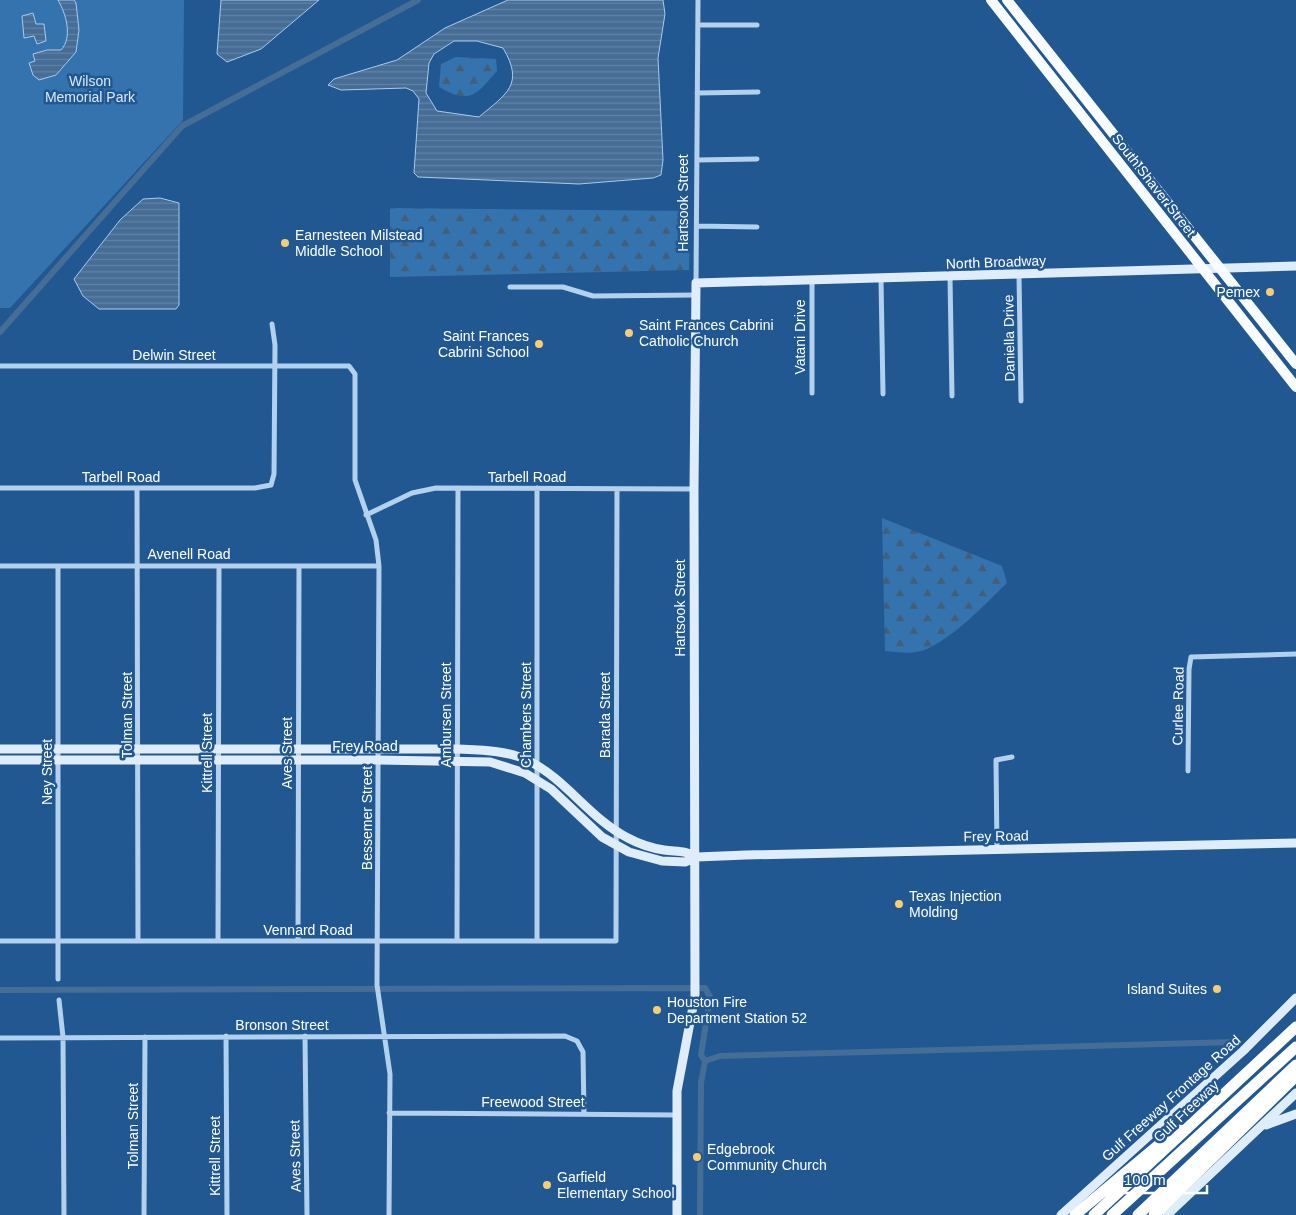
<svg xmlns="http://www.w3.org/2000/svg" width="1296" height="1215" viewBox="0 0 1296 1215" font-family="Helvetica,sans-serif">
<defs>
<pattern id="forest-firs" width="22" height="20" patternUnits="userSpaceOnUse" patternTransform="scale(1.25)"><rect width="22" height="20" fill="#3573af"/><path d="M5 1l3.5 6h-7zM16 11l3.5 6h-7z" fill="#425e79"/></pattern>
<pattern id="water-rules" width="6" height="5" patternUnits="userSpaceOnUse" patternTransform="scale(1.25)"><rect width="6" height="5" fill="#466d96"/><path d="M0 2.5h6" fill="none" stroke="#6283a6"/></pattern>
</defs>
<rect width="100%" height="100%" fill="#215892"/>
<!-- forest -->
<path fill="url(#forest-firs)" d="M456 57 496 59 497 71C476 95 470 105 439 87L441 64Z
M390 208 690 211 689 270 390 277Z
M882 518 1002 566 1007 583C983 606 958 634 927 649 914 655 898 652 885 651Z"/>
<!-- green -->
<path fill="#3573af" d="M0 0H184L183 120 10 308H0Z"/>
<!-- water -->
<path fill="url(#water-rules)" stroke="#a7cbee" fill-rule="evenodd" d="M58 0H74L76 3 79 30 76 52 56 75 39 80 33 75 29 63 35 61 33 54 47 50H61C73 37 66 14 58 0Z
M221 0H319L261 49 227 62 217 54Z
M508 0H663L665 14 658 58 663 160 661 175 653 178 579 184 418 177 414 173 419 99 413 91 406 88 341 90 328 85 334 79 397 60 445 28ZM454 41H477L503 48C525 85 506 94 479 117L437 111 426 93 429 63 434 54Z
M33 13 36 24H44L46 41 37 44 34 36 24 38 22 16Z
M160 198 179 203V305L176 309H99L83 296 74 279 120 220 143 199Z"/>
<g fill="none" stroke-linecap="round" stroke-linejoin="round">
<!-- canal -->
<path stroke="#466d96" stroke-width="6" d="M0 332 182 126 418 0
M0 990 705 988 710 997 701 1055 705 1061 701 1083 700 1215
M705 1061 720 1056 1234 1042"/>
<!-- street -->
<path stroke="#b3d0ed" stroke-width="5" d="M698 25H757
M697 93 758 92
M697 160 757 159
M697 226 757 227
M1019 275 1021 401
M950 277 952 396
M881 279 883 394
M812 281V393
M696 283 698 0
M510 287H563L593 296 696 295
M0 366H349L355 374V480L376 540 379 566 377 985 390 1074 389 1215
M0 488H255L271 485 274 474 275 345 272 324
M137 488 138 941
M366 515 412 493 436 488 694 489
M0 566H379
M1188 771 1189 669 1191 657 1296 654
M997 850 996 760 1012 757
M0 941H616L617 489
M218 941 219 566
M298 941 299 566
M457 941 458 488
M537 941V488
M58 979V566
M59 1000 63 1037 64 1215
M226 1036 227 1215
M305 1036 307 1215
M0 1038 565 1036 577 1041 583 1052 584 1114
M389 1113 676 1115
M144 1215 145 1037"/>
<!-- secondary -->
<path stroke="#dfecfa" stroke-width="9" d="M0 749H457C481 750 507 750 529 761 567 780 589 818 628 838 639 844 651 848 664 850 676 852 685 850 697 857
M0 760H378L490 762 525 773 551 789 602 837 629 852 662 861 685 862 697 857 746 855 1296 843
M1266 1125 1296 1114
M677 1215V1091L695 996 694 489 696 283 1296 266
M1061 1215 1243 1051 1296 998
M1167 1215 1296 1093"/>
<!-- primary -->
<path stroke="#f9fcff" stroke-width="10" d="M991 0 1296 387
M1007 0 1296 364"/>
<!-- highway -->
<path stroke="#fff" stroke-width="11" d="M1075 1215 1173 1133 1181 1130
M1094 1215 1296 1027
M1112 1215 1296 1047
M1138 1215 1296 1065
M1154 1215 1296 1076"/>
</g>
<!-- markers -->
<g fill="#f9cc74" stroke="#215892" stroke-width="2">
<circle cx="285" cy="243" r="5"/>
<circle cx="1270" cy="292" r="5"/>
<circle cx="629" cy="333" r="5"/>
<circle cx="539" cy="344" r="5"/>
<circle cx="899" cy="904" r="5"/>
<circle cx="1217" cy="989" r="5"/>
<circle cx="657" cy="1010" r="5"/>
<circle cx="697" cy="1157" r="5"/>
<circle cx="547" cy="1185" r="5"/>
</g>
<g text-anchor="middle" stroke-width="5" stroke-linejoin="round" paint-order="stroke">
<!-- park labels -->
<g font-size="14" fill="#d8e9f9" stroke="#215892">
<text x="90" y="86">Wilson<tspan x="90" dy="16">Memorial Park</tspan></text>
</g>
<!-- street labels -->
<g font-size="14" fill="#fff" stroke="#215892">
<text transform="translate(1154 185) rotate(52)" y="5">South Shaver Street</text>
<text transform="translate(683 203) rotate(-90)" y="5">Hartsook Street</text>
<text transform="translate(996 262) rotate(-2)" y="5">North Broadway</text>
<text transform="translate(800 337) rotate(-90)" y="5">Vatani Drive</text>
<text transform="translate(1009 338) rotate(-91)" y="5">Daniella Drive</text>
<text x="174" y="360">Delwin Street</text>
<text x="121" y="482">Tarbell Road</text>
<text x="527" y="482">Tarbell Road</text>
<text x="189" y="559">Avenell Road</text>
<text transform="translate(680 608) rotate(-90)" y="5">Hartsook Street</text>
<text transform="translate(1178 706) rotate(-89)" y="5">Curlee Road</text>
<text transform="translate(127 715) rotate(-90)" y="5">Tolman Street</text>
<text transform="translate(446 715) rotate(-90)" y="5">Ambursen Street</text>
<text transform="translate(526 715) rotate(-90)" y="5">Chambers Street</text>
<text transform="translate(605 715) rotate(-90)" y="5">Barada Street</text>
<text x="365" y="751">Frey Road</text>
<text transform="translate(207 753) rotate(-90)" y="5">Kittrell Street</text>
<text transform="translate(287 753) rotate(-90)" y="5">Aves Street</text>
<text transform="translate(47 772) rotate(-90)" y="5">Ney Street</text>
<text transform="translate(367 818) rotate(-90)" y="5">Bessemer Street</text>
<text transform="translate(996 836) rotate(-1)" y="5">Frey Road</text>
<text x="308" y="935">Vennard Road</text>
<text x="282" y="1030">Bronson Street</text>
<text transform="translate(1171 1098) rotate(-42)" y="5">Gulf Freeway Frontage Road</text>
<text x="533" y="1107">Freewood Street</text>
<text transform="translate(1186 1111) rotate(-43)" y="5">Gulf Freeway</text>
<text transform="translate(133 1126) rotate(-90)" y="5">Tolman Street</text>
<text transform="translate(215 1156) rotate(-90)" y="5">Kittrell Street</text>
<text transform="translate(295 1156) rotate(-91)" y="5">Aves Street</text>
</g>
<!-- poi labels -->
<g font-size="14" fill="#fff" stroke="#215892" text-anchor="start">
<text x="295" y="240">Earnesteen Milstead<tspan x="295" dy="16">Middle School</tspan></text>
<text x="1260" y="297" text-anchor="end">Pemex</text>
<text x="639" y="330">Saint Frances Cabrini<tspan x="639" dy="16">Catholic Church</tspan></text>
<text x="529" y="341" text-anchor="end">Saint Frances<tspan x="529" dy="16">Cabrini School</tspan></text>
<text x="909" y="901">Texas Injection<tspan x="909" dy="16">Molding</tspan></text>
<text x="1207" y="994" text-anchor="end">Island Suites</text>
<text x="667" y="1007">Houston Fire<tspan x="667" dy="16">Department Station 52</tspan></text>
<text x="707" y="1154">Edgebrook<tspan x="707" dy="16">Community Church</tspan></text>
<text x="557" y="1182">Garfield<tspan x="557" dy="16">Elementary School</tspan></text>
</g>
</g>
<!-- scale -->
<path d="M1116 1185v8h91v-8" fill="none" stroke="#ffffff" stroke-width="2.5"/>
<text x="1124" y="1185" font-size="15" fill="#ffffff" stroke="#215892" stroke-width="4" paint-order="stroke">100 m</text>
</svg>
